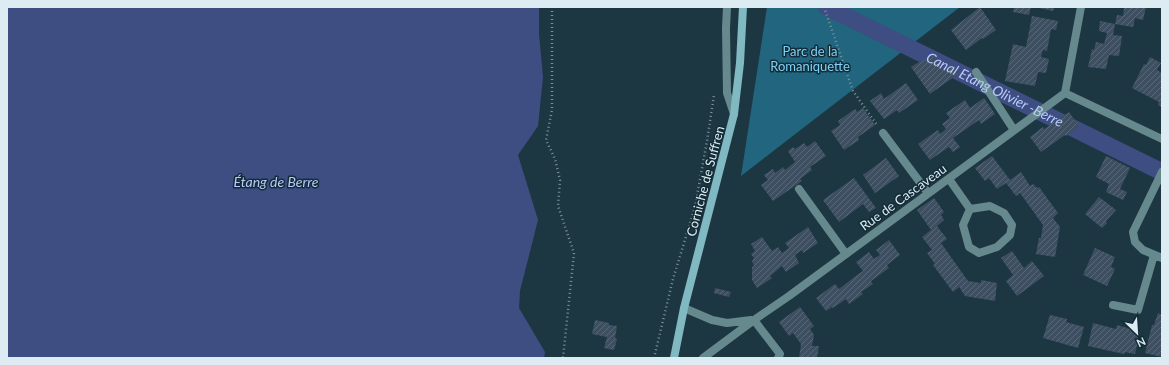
<svg xmlns="http://www.w3.org/2000/svg" width="1169" height="365" viewBox="0 0 1169 365" font-family="Lato,sans-serif">
<defs>
<pattern id="building-hatch" width="6" height="6" patternUnits="userSpaceOnUse"><rect width="6" height="6" fill="#3e4f61"/><path d="M-1 1l2-2M0 6l6-6M5 7l2-2" fill="none" stroke="#596878"/></pattern>
</defs>
<rect width="100%" height="100%" fill="#1d3742"/>
<!-- park -->
<path fill="#21657f" d="M767 7H960L741 176Z"/>
<!-- water -->
<path fill="#3e4e82" d="M7 7H539V34L543 77 538 126 518 155 538 220 520 291 519 308 545 352 544 358H7Z"/>
<g fill="none" stroke-linecap="round" stroke-linejoin="round">
<!-- canal -->
<path stroke="#3e4e82" stroke-width="17" id="s1" d="M827 7 1162 172"/>
</g>
<!-- building -->
<path fill="url(#building-hatch)" d="M980 7 996 30 983 39 982 38 966 50 951 30Z
M1014 7H1031L1029 15 1013 12Z
M1035 7H1054L1053 11Z
M1124 7H1146L1143 20 1135 18 1133 27 1115 24 1117 15 1123 16Z
M1032 16 1058 21 1056 30 1051 29 1047 51 1043 50 1041 57 1049 59 1046 73 1038 72 1035 86 1005 81 1013 44 1026 47Z
M1100 21 1115 24 1113 35 1122 36 1119 56 1109 55 1106 69 1088 67 1092 49 1094 50 1096 42 1104 44 1107 33 1099 31Z
M933 56 944 71 952 65 958 74 930 94 911 67 924 59 926 62Z
M1150 57 1161 63 1157 70 1162 73V107L1158 105 1159 102 1132 88 1144 64 1146 65Z
M906 83 918 100 899 113 897 110 884 119 870 101 881 93 884 99Z
M984 98 995 114 981 124 979 120 953 138 960 147 953 152 949 147 930 160 918 144 938 130 940 134 946 129 942 124 950 118 946 113 965 100 970 108Z
M863 108 875 125 858 137 859 140 844 150 831 131 840 125 838 121 855 109 857 112Z
M1069 112 1079 126 1066 136 1065 135 1041 152 1030 137 1043 127 1044 129Z
M815 141 826 156 810 167 812 170 800 179 802 181 773 201 761 185 768 180 764 175 773 169 775 173 783 167 785 170 795 162 788 151 793 147 795 149 804 143 807 147Z
M992 156 1010 180 1021 172 1030 186 1033 184 1037 188 1039 187 1058 213 1053 218 1060 227 1055 257 1036 254 1039 238H1041L1043 225 1020 193 1016 196 1006 183 997 189 989 178 985 181 975 168Z
M1106 156 1130 168 1120 189 1127 192 1123 200 1106 192 1109 184 1096 177Z
M886 158 899 176 875 193 863 175Z
M854 178 876 208 869 212 863 204 839 222 823 200Z
M1099 197 1116 210 1106 221 1107 223 1102 228 1085 214Z
M934 198 944 212 941 215 944 220 937 226 947 239 941 243 968 281 981 283V280L997 283 995 301 965 296 959 287 953 292 933 265 935 264 927 253 932 250 922 237 931 230 917 210Z
M808 227 818 243 803 253 802 250 795 255 799 263 786 272 782 266 770 276 772 278 757 288 752 280V267L754 266 752 261 754 258 751 254 755 251 751 244 762 237 772 251 778 247 782 253 789 248 785 243Z
M889 240 900 255 887 265 889 268 871 281 873 284 861 292 863 294 849 304 846 299 833 308 832 307 826 311 816 298 835 284 839 289 857 275 863 271 856 262 869 252 874 259 880 255 876 250Z
M1095 248 1115 257 1111 267 1115 269 1107 286 1083 275Z
M1012 251 1024 268 1032 261 1044 276 1017 296 1006 281 1013 275 1001 258Z
M715 288 731 292 729 297 714 293Z
M800 307 814 326 810 329 814 335 812 346H819L817 358H799L801 344 793 333 789 336 779 322Z
M1158 313 1162 315V357L1145 353 1152 325H1154Z
M1050 315 1067 319 1066 322 1084 327 1078 348 1043 338Z
M595 320 609 323V325L617 326 615 338 617 339 614 350 604 348 607 337 592 334Z
M1093 323 1116 329 1117 325 1140 332 1135 354 1125 352 1124 354 1088 346Z"/>
<g fill="none" stroke-linecap="round" stroke-linejoin="round">
<!-- path -->
<path stroke="#7c919a" stroke-width="2.5" stroke-dasharray="1 3" stroke-linecap="butt" d="M552 7V110L546 140 555 159 560 180 558 206 574 253 563 358
M824 7 853 91 877 125
M654 358 673 279 695 207 707 141 714 95"/>
<!-- service -->
<path stroke="#66898e" stroke-width="8" d="M799 189 846 254"/>
<!-- minor -->
<path stroke="#66898e" stroke-width="8" d="M727 7 726 28 727 93 734 114
M976 72 1014 130
M1065 93 1162 139
M1065 93 1081 7
M883 133 928 193
M1162 172 1133 232 1135 242 1143 250 1162 258
M949 179 970 209 963 225 969 247 979 253 997 247 1010 235 1012 225 1004 213 990 206 970 209
M1113 305 1138 310 1154 255
M684 308 712 320 727 323 751 320
M754 320 780 354 778 358
M703 358 754 320 789 296 1065 93"/>
<!-- secondary -->
<path stroke="#80b9c1" stroke-width="8" d="M674 358 684 308 734 114 740 63 743 7"/>
</g>
<g text-anchor="middle" stroke-width="3" stroke-linejoin="round" paint-order="stroke">
<!-- park labels -->
<g font-size="13" fill="#7fd1f5" stroke="#132c37">
<text x="810" y="56">Parc de la<tspan x="810" dy="15">Romaniquette</tspan></text>
</g>
<!-- street labels -->
<g font-size="13" fill="#ddecf3" stroke="#132c37">
<text transform="translate(705 181) rotate(-75)" y="5">Corniche de Suffren</text>
<text transform="translate(903 197) rotate(-36)" y="5">Rue de Cascaveau</text>
</g>
<!-- water labels -->
<g font-size="14" font-style="italic" fill="#b9cafb" stroke="#132c37">
<text dy="5" stroke="none"><textPath href="#s1" startOffset="187">Canal Etang Olivier -Berre</textPath></text>
<text x="276" y="187">Étang de Berre</text>
</g>
</g>
<!-- border -->
<rect width="1169" height="365" fill="none" stroke="#ddecf3" stroke-width="16"/>
<!-- north arrow -->
<g transform="translate(1137 333) rotate(155)" stroke="#132c37" stroke-width="3" paint-order="stroke">
<path d="M0-3L7 15L0 10L-7 15Z" fill="#ddecf3"/>
<text y="-6" font-size="11" font-weight="bold" text-anchor="middle" fill="#ddecf3">N</text>
</g>
</svg>
